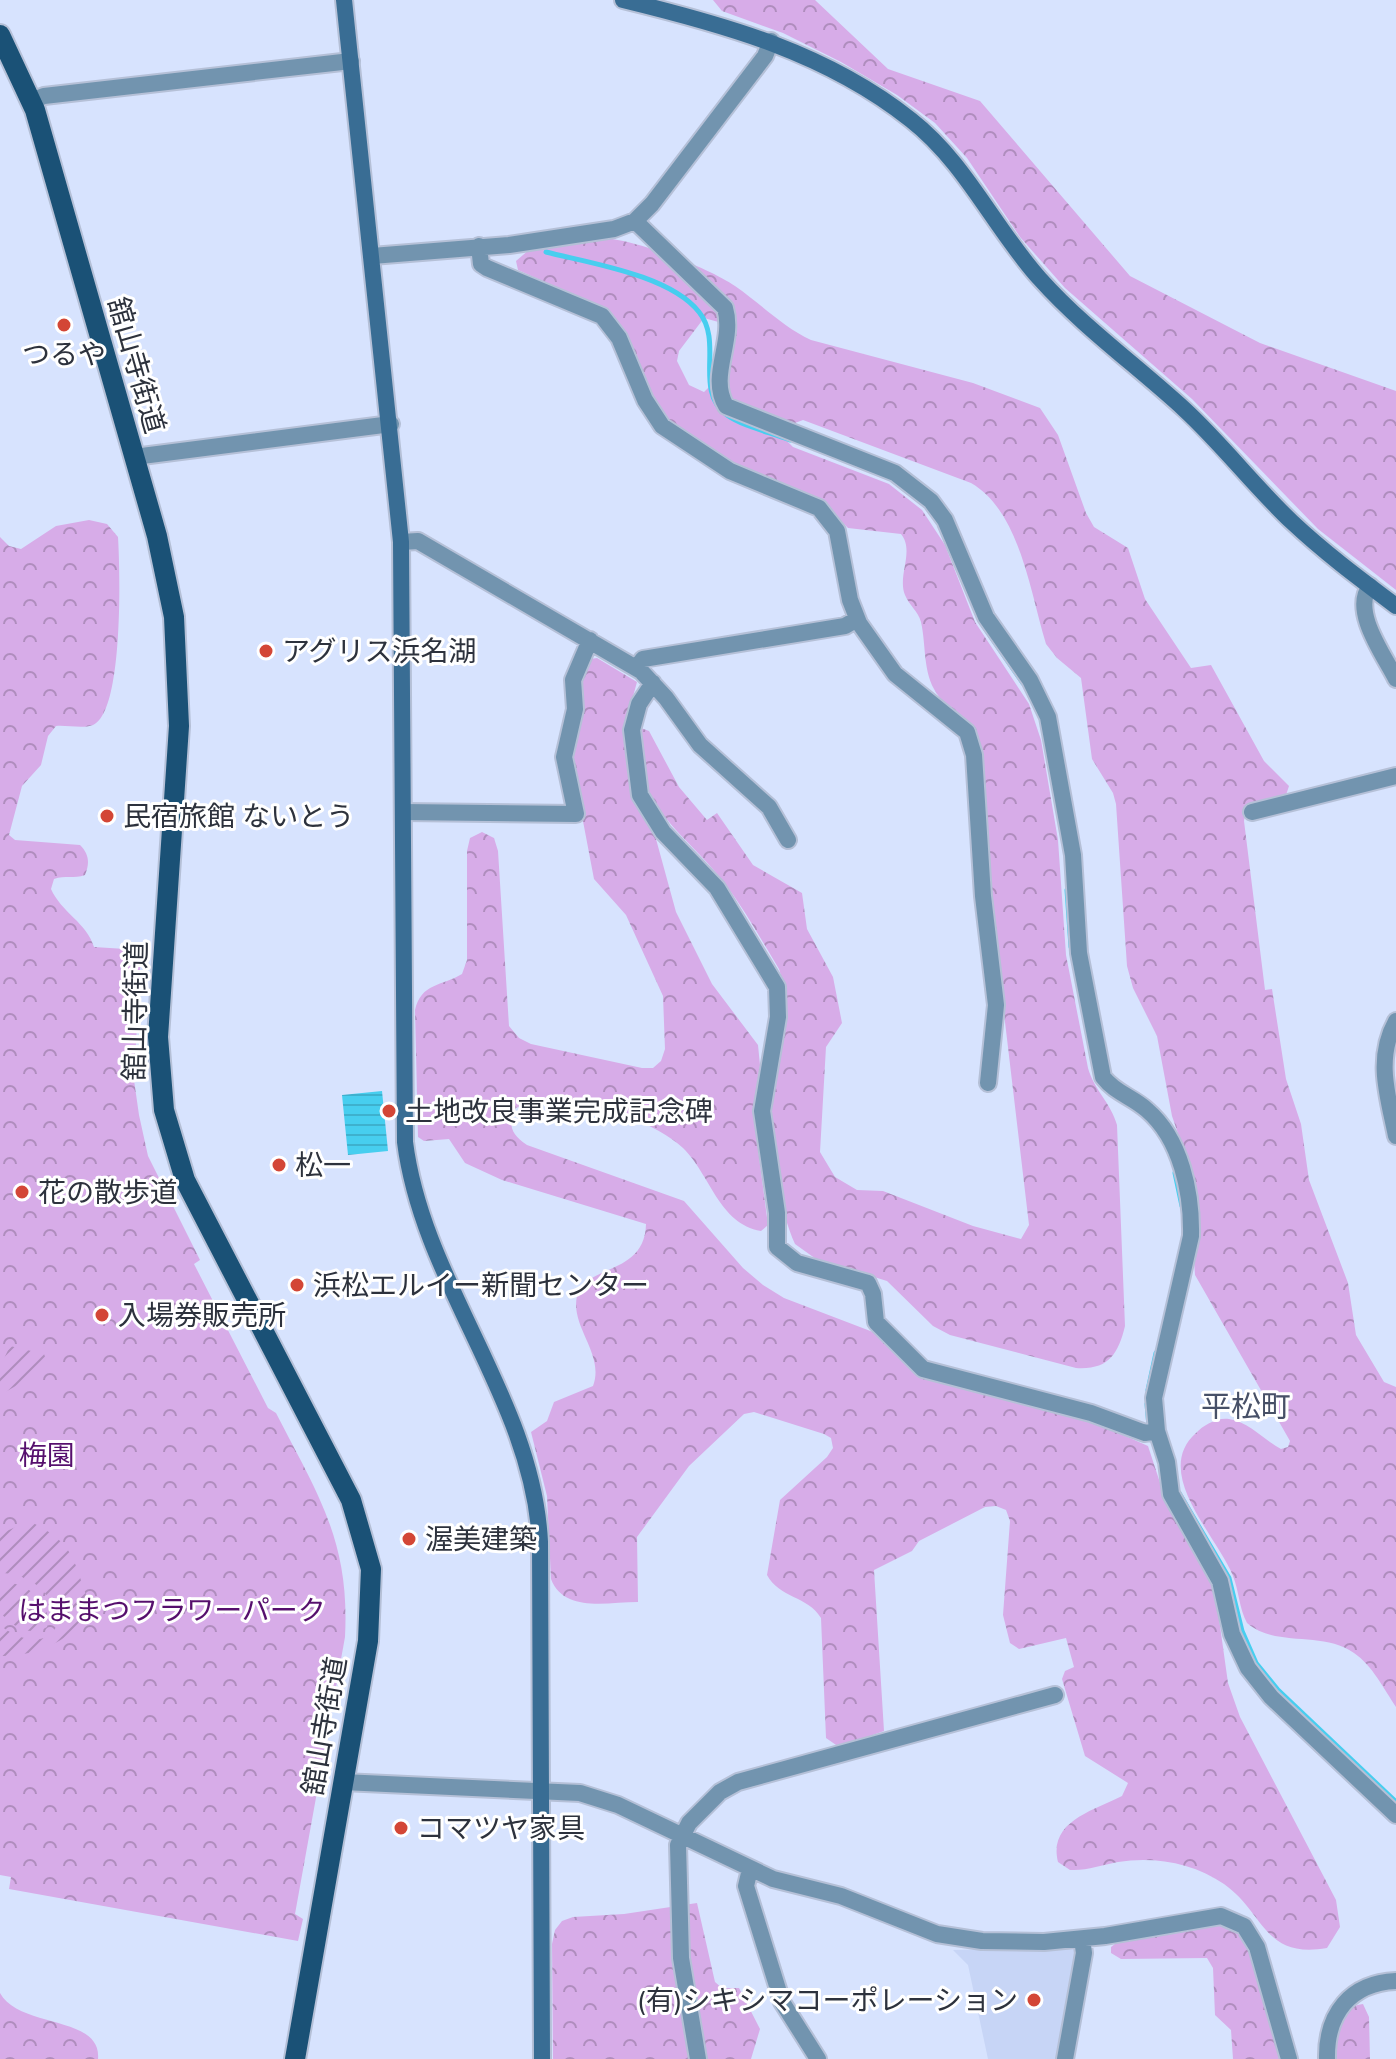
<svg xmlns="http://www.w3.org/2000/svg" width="1396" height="2059" viewBox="0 0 1396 2059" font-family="Mulish,'Noto Sans JP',sans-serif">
<defs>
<pattern id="forest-crowns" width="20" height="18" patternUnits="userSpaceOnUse" patternTransform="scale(2)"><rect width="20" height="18" fill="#d7ace8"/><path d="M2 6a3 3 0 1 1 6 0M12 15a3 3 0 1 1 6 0" fill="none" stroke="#af8dbd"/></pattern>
<pattern id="garden-furrows" width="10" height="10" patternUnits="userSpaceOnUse" patternTransform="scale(2)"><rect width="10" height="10" fill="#d7ace8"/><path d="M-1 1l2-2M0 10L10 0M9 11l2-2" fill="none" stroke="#af8dbd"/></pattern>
<pattern id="water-rules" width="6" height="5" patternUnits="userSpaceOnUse" patternTransform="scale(2)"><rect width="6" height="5" fill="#47ceef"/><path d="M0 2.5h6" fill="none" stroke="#3eb1ce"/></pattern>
</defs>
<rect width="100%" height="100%" fill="#d7e3fe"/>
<!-- built -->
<path fill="#c7d5f6" d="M1076 1947 1079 1951 1059 2059H988L968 1965 953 1950Z"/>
<!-- forest -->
<path fill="url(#forest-crowns)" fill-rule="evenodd" d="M713 0H815L888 69 980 101 1130 276 1260 343 1396 391V590L1318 529 1192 399 1065 288 1020 237 967 158 935 123 897 95 841 62 783 33 722 11Z
M601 238C632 238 709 268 735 286 761 304 783 327 811 340L973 383 1040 408 1058 435 1086 513 1094 527 1128 548 1145 599 1191 668 1211 665 1264 761 1289 786 1286 795 1246 810 1244 821 1265 990 1272 989 1286 1079 1301 1124 1309 1180 1348 1283 1356 1335 1384 1382 1396 1387V1707C1384 1689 1372 1665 1354 1653 1322 1630 1276 1648 1247 1623 1239 1608 1239 1591 1233 1576 1218 1537 1151 1473 1196 1433 1203 1425 1218 1417 1229 1419 1249 1422 1264 1440 1281 1449L1288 1447 1290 1441 1195 1275 1187 1160 1172 1116 1157 1036 1133 988 1127 966 1116 804 1113 793 1092 759 1081 678 1057 658 1046 644C1030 592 1020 511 971 483L803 420 787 426V441L793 447 889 484 922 510 945 545 975 622 1029 704 1041 740 1058 840 1066 955 1088 1068C1094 1090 1111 1103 1117 1125L1125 1326C1118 1355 1108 1370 1076 1368L950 1335 933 1326 887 1281 816 1259 795 1244C780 1211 768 1147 770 1110 772 1062 796 1017 779 969 762 941 746 912 726 885 687 833 628 805 641 728L649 731 679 787 707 820 717 813 753 865 802 893 807 929 833 977 842 1023 826 1047 820 1152 835 1177 857 1190 883 1191 973 1226 1021 1239 1029 1225 990 895 979 741C968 719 945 710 934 689 923 669 926 644 921 622 918 611 909 605 905 595 897 576 915 551 901 534L848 528 823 503 733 465 667 421 658 410 617 321 592 303 518 270 516 261 530 249ZM704 318 722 323 711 385 704 392 689 385 677 361 679 351Z
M89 520 107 524 118 537C120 568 124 712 93 725 83 729 67 725 56 726L48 736 41 765 22 786 9 835 15 840 80 845C89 854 90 863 85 875 74 879 65 875 54 879L51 889C61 912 87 923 94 947L141 950 134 1080 139 1115 148 1156 200 1260 194 1264 268 1408 276 1413C318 1495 350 1541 345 1637L295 1914 303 1919 298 1941 9 1889 11 1877 0 1875V537L9 546 21 549 56 526Z
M597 658 637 682 624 729 632 797 656 839 676 912 712 984 758 1045 760 1065 753 1111 768 1225 761 1231C719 1224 710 1174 683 1148 651 1118 550 1082 512 1111 509 1129 513 1135 527 1145L684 1201 743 1268 763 1285 784 1298 873 1332 919 1377 1089 1420 1148 1446 1166 1501 1214 1583 1228 1683 1240 1717 1336 1900 1340 1927 1327 1948C1263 1959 1265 1913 1224 1884 1194 1863 1154 1856 1118 1862 1101 1865 1087 1871 1070 1870L1058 1862C1048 1822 1092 1811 1122 1796L1128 1783 1085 1756 1062 1679 1065 1671 1074 1667 1066 1638 1019 1649 1010 1643 1003 1615 1010 1521 1006 1510 996 1506 985 1507 919 1541 912 1551 874 1570 884 1731 839 1747 826 1738 821 1618C808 1596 779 1598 767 1575L780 1500 827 1457 833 1448 831 1438 824 1434 754 1412 744 1414 689 1466 637 1537 638 1602C607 1602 564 1613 551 1579L547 1496 531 1432 547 1421 554 1402 593 1386C605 1354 570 1327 577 1296 585 1264 645 1276 646 1224L502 1180 465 1163 449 1139 424 1141 418 1137 415 1010C421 983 442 986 462 974L467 960V851L470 838 482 832 494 838 498 851 509 1026 519 1038 531 1044 642 1068H653L661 1061 665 1049 663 996 626 915 594 879 571 758 581 676 590 659Z
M697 1903 715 1982 722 1988H739L760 2029 751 2059H553L552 1944 555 1930 562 1921 573 1917 624 1914Z
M1221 1923 1240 1931 1251 1949 1279 2059H1233L1231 2030 1215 2015 1213 1968 1207 1958 1121 1959 1111 1953V1947L1120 1940Z
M0 1993C20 2029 102 2015 98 2059H0Z
M1363 2004 1369 2017 1370 2059H1336C1336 2040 1338 2006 1363 2004Z"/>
<!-- garden -->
<path fill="url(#garden-furrows)" d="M10 1346 44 1354 49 1367 0 1395V1367Z
M29 1521C79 1545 72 1562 91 1607 77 1640 34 1657 0 1656V1625C16 1639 46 1649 57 1625 55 1593 30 1573 0 1573V1534Z
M0 1582C24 1581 53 1600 47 1627 31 1638 10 1625 0 1612Z"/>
<!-- water -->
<path fill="url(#water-rules)" d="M382 1091 388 1151 348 1155 342 1095Z"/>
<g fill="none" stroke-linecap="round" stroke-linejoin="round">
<!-- stream -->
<path stroke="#47ceef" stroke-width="5" d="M546 252C589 263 670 275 699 312 724 343 693 390 727 415 744 427 770 432 790 440
M983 625 1023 683
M1067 890 1071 947
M1175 1173 1182 1206
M1148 1390 1156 1353
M1147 1404 1149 1426
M1179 1493 1229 1578 1242 1631 1256 1663 1278 1690 1396 1802"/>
<!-- street casing -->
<g stroke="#b5c0d7" stroke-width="20">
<path id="street" d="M31 101 44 96 351 61
M635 221 725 308C735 341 708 376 726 406L895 473 931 501 945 520 986 617 1030 680 1048 717 1073 855 1079 953 1103 1077C1115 1093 1133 1097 1147 1110 1181 1139 1192 1193 1191 1236L1154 1398 1157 1431 1167 1462 1171 1494 1220 1581 1232 1634 1248 1668 1271 1697 1396 1815
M479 246 481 264 487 268 602 316 619 338 645 400 662 426 730 471 819 508 837 531 850 600 859 623 895 674 967 732 974 755 983 896 996 1005 988 1083
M372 256 509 245 614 229 635 221 652 204 765 56 771 41
M134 457 391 424
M401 542 418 541 641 671 666 698 700 745 769 807 788 840
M1370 586C1351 611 1384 655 1396 679
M636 668 643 659 845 626 857 619
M653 683 639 704 632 730 640 795 663 832 717 888 777 987 778 1017 762 1111 777 1213V1247L797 1263 868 1283 873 1294 876 1322 923 1369 1091 1413 1145 1433 1157 1431
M403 812 576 814 564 757 575 709 573 680 590 640
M1252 812 1396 776
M1396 1021C1375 1059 1388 1096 1396 1136
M343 1782 580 1793 618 1805 773 1879 841 1896 937 1934 982 1941 1044 1942 1105 1936 1221 1916 1244 1926 1257 1947 1289 2059
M750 1869 746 1886 782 2002 818 2059
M698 2059 681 1958 678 1845 689 1823 720 1792 738 1782 1055 1695
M1065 2059 1084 1953 1082 1939
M1327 2059C1326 2014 1350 1983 1396 1981"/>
</g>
<!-- secondary casing -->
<g stroke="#b5c0d7" stroke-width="20">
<path id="secondary" d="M344 0 401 542 405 1142C423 1284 533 1399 540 1542L542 2059
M623 0C726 25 827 53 911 120 966 163 994 228 1040 279 1083 327 1136 365 1184 409 1222 444 1254 486 1292 522 1325 553 1360 579 1396 606"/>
</g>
<!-- primary casing -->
<g stroke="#b5c0d7" stroke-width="24">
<path id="primary" d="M0 35 35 110 157 536 174 617 179 726 158 1037 164 1110 185 1180 351 1500 371 1569 368 1641 295 2059"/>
</g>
<!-- street -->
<use href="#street" stroke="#7294af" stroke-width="16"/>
<!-- secondary -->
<use href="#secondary" stroke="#396d94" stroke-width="16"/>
<!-- primary -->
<use href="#primary" stroke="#1a5176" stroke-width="20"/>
</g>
<!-- markers -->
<g fill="#d34636" stroke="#fff" stroke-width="3">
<circle cx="64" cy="325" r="8"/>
<circle cx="266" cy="651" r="8"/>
<circle cx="107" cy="816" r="8"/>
<circle cx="389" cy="1111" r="8"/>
<circle cx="279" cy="1165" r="8"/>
<circle cx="22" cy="1192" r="8"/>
<circle cx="297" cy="1285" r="8"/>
<circle cx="102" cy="1315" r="8"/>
<circle cx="409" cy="1539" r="8"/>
<circle cx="401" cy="1828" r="8"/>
<circle cx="1034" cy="2000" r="8"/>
</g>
<g text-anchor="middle" stroke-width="6" stroke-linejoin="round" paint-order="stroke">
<!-- poi labels -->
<g font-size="28" fill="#2d323d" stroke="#fff" text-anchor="start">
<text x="64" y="364" text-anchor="middle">つるや</text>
<text x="282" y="661">アグリス浜名湖</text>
<text x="123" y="826">民宿旅館 ないとう</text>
<text x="405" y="1121">土地改良事業完成記念碑</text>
<text x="295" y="1175">松一</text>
<text x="38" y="1202">花の散歩道</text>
<text x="313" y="1295">浜松エルイー新聞センター</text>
<text x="118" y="1325">入場券販売所</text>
<text x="425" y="1549">渥美建築</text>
<text x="417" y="1838">コマツヤ家具</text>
<text x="1018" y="2010" text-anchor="end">(有)シキシマコーポレーション</text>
</g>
<!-- street labels -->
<g font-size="28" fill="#2d323d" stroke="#fff">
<text transform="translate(137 365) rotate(74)" y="10">舘山寺街道</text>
<text transform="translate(135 1011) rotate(-89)" y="10">舘山寺街道</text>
<text transform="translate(324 1726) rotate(-80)" y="10">舘山寺街道</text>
</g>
<!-- park labels -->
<g font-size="28" fill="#560f6d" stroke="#fff">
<text x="47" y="1465">梅園</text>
<text x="172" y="1620">はままつフラワーパーク</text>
</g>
<!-- neighbourhood labels -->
<g font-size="30" fill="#475067" stroke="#fff">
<text x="1246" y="1417">平松町</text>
</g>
</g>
</svg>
